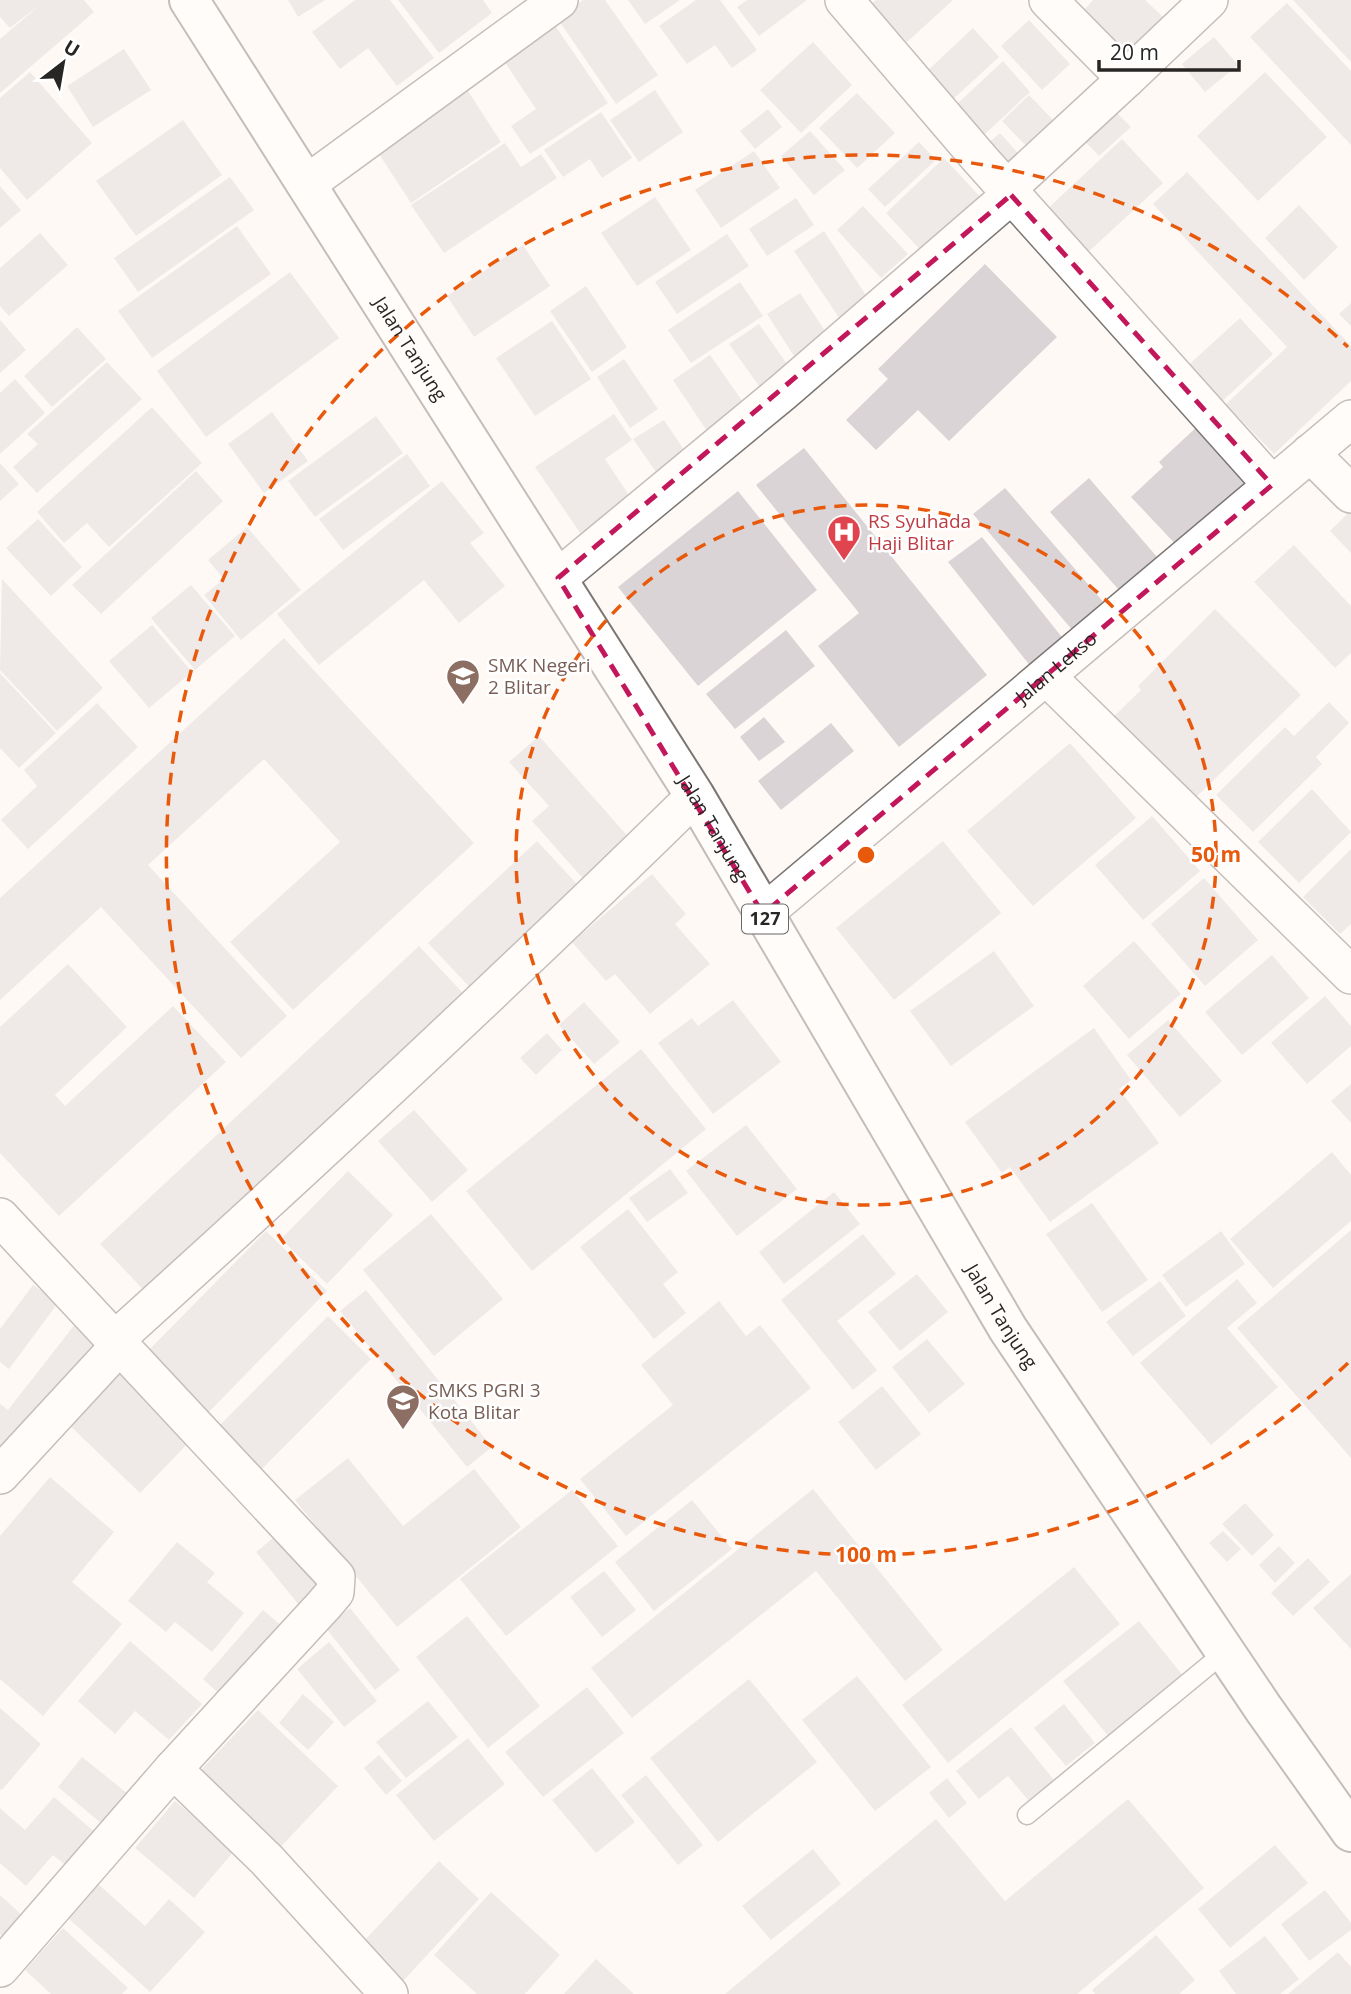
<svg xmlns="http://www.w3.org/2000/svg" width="1351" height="1994" viewBox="0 0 1351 1994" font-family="'Open Sans',sans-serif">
<rect width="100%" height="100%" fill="#fff9f6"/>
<!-- building -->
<path fill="#dbd4d7" d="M0 0H84L94 12 0 93V39L42 3 10 28 0 17Z
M288 0H325L298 17Z
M355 0H390L434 58 397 86 368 48 340 69 312 32Z
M398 0H483L492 13 439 53Z
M583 0H605L658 75 616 104 557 18Z
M628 0H680L645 24Z
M696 0H720L757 50 732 68 715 45 687 64 659 26Z
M747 0H807L759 36 737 7Z
M876 0H953L907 42 871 4Z
M1093 0H1145L1163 17 1124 59 1077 18Z
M1293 0H1351V62Z
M1287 3 1351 71V145L1250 37Z
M1029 20 1070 64 1042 90 1001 46Z
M554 24 608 103 530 154 511 126 536 109 502 58Z
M973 28 999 57 950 102 924 74Z
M1214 37 1238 65 1205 92 1182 64Z
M813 42 852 85 801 133 760 90Z
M124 49 151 90 93 127 67 86Z
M1003 61 1030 92 984 135 956 105Z
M30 72 92 143 27 200 0 168V98Z
M1265 72 1327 137 1258 201 1197 136Z
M655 90 683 132 639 162 610 120Z
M468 91 501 142 411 203 377 151Z
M857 93 895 133 857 168 819 128Z
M1029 95 1062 129 1035 155 1002 121Z
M1106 102 1131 127 1099 156 1075 131Z
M768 109 782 127 755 149 740 131Z
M601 112 632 158 602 178 590 159 563 177 544 150Z
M183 120 222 175 136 236 96 181Z
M810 131 845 170 814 195 781 156Z
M1000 133 1028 164 1008 182 980 150Z
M1122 139 1163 183 1085 255 1044 212Z
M919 142 936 160 885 207 868 189Z
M505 143 521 167 541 154 557 178 444 253 411 205Z
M754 151 780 188 721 228 695 190Z
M944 158 986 203 927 257 886 213Z
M1187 172 1351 346V381L1274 454 1226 404 1287 347 1153 204Z
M230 177 254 210 138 292 114 258Z
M0 186 21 210 0 228Z
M655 197 691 250 637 286 601 233Z
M796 198 814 225 767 256 749 229Z
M1299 205 1338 247 1304 280 1265 238Z
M863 206 908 254 881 278 837 230Z
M237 226 271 274 152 358 118 311Z
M824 231 873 306 844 325 794 251Z
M40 233 68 265 9 316 0 306V268Z
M727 234 749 266 677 314 655 282Z
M523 245 550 286 474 337 447 296Z
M985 264 1057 337 949 441 918 410 876 450 846 420 888 379 878 369Z
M290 272 339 338 206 437 157 371Z
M740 282 763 316 691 363 668 330Z
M586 286 627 347 592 372 550 311Z
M800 293 827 334 794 356 767 314Z
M1351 303V326L1339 314Z
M1240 318 1273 354 1216 407 1183 370Z
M0 320 26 350 0 373Z
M552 321 591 379 535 416 496 358Z
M759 324 794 374 764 393 729 344Z
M77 327 106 359 52 407 24 376Z
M710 355 752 415 715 443 673 380Z
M624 359 658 409 630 428 597 377Z
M107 362 142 399 37 493 13 467 38 444 27 434Z
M15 379 45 413 0 454V393Z
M152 407 202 463 109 547 87 523 64 543 37 512Z
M272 412 308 461 264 493 228 444Z
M614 414 632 440 605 459 636 506 585 540 535 467Z
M376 416 403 453 315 517 288 481Z
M664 420 686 453 656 472 633 439Z
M1201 423 1255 480 1180 549 1131 497 1163 467 1159 462Z
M804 448 987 675 899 747 818 646 859 613 756 485Z
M407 454 430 486 343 550 319 519Z
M0 463 19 484 0 501Z
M196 471 223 501 101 614 72 585Z
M1089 478 1164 565 1126 598 1050 512Z
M442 481 484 533 470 543 505 586 459 623 424 580 319 665 277 614Z
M1005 488 1106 605 1074 632 973 514Z
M738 491 817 590 698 686 618 587Z
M1351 510V553L1330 531Z
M38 519 82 567 51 596 6 548Z
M247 527 301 590 241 640 204 595 224 579 208 560Z
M982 537 1065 641 1031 667 948 562Z
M1294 545 1351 606V653L1335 668 1254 582Z
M2 579 103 688 57 731 0 670Z
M191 585 235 636 195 670 151 618Z
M1215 609 1301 695 1188 805 1107 723 1141 690 1138 686Z
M152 625 192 672 149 708 109 661Z
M786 630 815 666 735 729 706 694Z
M284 638 474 843 293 1010 230 942 340 842 264 759 148 865 287 1016 241 1058 101 907 0 1000V898Z
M0 673 56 733 19 768 0 748Z
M1329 702 1349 723 1316 757 1322 764 1253 832 1216 795 1285 727 1294 736Z
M97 703 138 747 28 849 1 820 37 786 24 770Z
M764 717 785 742 759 761 740 737Z
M831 723 854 751 781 810 758 781Z
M539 736 640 850 594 891 532 821 549 806 509 762Z
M1070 743 1136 818 1033 906 967 831Z
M1312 789 1351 832 1299 883 1258 842Z
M1152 816 1200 871 1143 920 1095 865Z
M537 841 588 896 479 997 428 943Z
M943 841 1001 913 894 1000 836 928Z
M1351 849V924L1340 934 1303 897Z
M652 874 686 914 675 924 710 964 650 1014 615 974 606 981 572 942Z
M1204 878 1258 940 1205 986 1151 924Z
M1134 941 1181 994 1129 1039 1083 986Z
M419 946 473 1004 155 1302 100 1244Z
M994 951 1034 1006 951 1066 910 1011Z
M1272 955 1309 998 1242 1055 1205 1012Z
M68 964 127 1027 55 1095 65 1106 173 1006 226 1062 59 1216 0 1153V1027Z
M1325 996 1351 1026V1046L1307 1084 1271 1043Z
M733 1000 781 1062 713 1114 658 1043 692 1018 698 1026Z
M584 1002 620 1042 594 1064 559 1025Z
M1168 1020 1222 1081 1180 1117 1127 1055Z
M1094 1028 1131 1080 1119 1089 1159 1143 1050 1222 1010 1167 1002 1173 965 1122Z
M547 1033 562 1050 536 1075 520 1058Z
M641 1049 706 1129 532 1271 466 1191Z
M1351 1084V1123L1331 1101Z
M414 1110 468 1170 432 1202 378 1141Z
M746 1125 797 1189 737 1236 686 1171Z
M1332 1152 1351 1175V1221L1273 1288 1230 1239Z
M670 1169 688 1193 647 1222 629 1198Z
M348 1171 393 1215 327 1284 281 1239Z
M834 1192 860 1224 784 1284 759 1252Z
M1092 1203 1148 1280 1102 1312 1046 1234Z
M628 1209 678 1272 663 1284 686 1313 654 1339 580 1247Z
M431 1214 503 1299 434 1356 363 1270Z
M1351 1230V1458L1237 1328Z
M266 1231 327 1291 201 1420 140 1359Z
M1221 1231 1245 1264 1186 1307 1162 1275Z
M863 1234 896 1274 837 1321 877 1370 853 1390 781 1300Z
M917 1274 948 1312 900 1351 868 1312Z
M1237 1279 1257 1303 1227 1328 1278 1387 1211 1445 1140 1363Z
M1160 1281 1186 1316 1133 1356 1106 1322Z
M33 1285 58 1303 9 1369 0 1362V1329Z
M366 1290 492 1447 467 1467 340 1311Z
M719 1301 746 1336 760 1325 811 1388 626 1536 580 1479 673 1405 641 1365Z
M328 1316 371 1359 259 1472 216 1429Z
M76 1323 100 1343 0 1470V1404L8 1410Z
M927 1339 965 1384 929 1413 892 1367Z
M123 1358 199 1432 140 1493 63 1419Z
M882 1386 921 1434 876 1470 838 1422Z
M348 1458 403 1526 474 1469 521 1527 397 1627 295 1500Z
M50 1477 114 1532 72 1582 122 1624 43 1716 0 1679V1536Z
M813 1489 943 1650 905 1681 816 1571 632 1718 591 1668Z
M572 1490 618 1546 506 1636 460 1579Z
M692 1500 732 1549 654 1611 615 1562Z
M1245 1503 1274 1535 1252 1556 1222 1524Z
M1223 1531 1241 1549 1227 1562 1209 1543Z
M278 1534 320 1586 298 1604 256 1552Z
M177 1542 215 1573 207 1582 244 1613 212 1652 175 1622 166 1632 128 1601Z
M1279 1546 1295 1563 1275 1583 1259 1565Z
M1308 1558 1330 1582 1293 1616 1271 1593Z
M1074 1567 1120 1624 948 1763 902 1705Z
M604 1571 636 1610 602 1637 570 1597Z
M1351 1574V1649L1313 1608Z
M350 1608 400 1670 375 1690 325 1627Z
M263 1610 289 1632 228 1702 203 1679Z
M467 1616 540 1706 488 1748 416 1657Z
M1139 1621 1184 1677 1109 1737 1063 1681Z
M130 1641 202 1704 169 1740 135 1711 115 1734 78 1701Z
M329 1642 377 1701 344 1727 297 1669Z
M857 1676 931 1767 875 1811 802 1720Z
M749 1679 817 1762 718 1842 650 1758Z
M587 1687 624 1733 543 1797 505 1752Z
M303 1694 334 1722 308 1750 279 1723Z
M428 1701 458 1737 406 1778 376 1742Z
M1064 1704 1095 1743 1066 1766 1034 1728Z
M0 1708 41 1744 2 1790 0 1789Z
M258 1710 338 1786 274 1854 198 1773Z
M1011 1727 1054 1780 1028 1800 1008 1776 979 1799 956 1771Z
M468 1738 505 1784 434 1841 396 1795Z
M379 1755 402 1781 386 1795 364 1768Z
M82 1757 127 1793 102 1824 58 1787Z
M592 1768 635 1822 596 1853 552 1800Z
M646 1775 703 1845 678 1865 621 1795Z
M947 1778 967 1803 949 1818 929 1793Z
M54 1797 97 1834 68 1867 53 1855 26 1886 0 1863V1808L25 1830Z
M1128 1799 1204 1888 1077 1994H725L936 1819 1005 1901Z
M175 1801 235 1850 194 1898 135 1848Z
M1275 1845 1308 1883 1230 1948 1198 1909Z
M813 1849 841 1884 771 1940 742 1906Z
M439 1861 479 1899 403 1981 362 1943Z
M98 1884 145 1926 169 1899 205 1932 150 1992 67 1917Z
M1325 1890 1351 1923V1930L1309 1961 1281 1924Z
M491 1892 560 1955 525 1994H477L434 1955Z
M0 1895 24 1917 5 1939 0 1934Z
M63 1928 128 1988 122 1994H51L25 1970Z
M1156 1935 1195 1980 1179 1994H1095L1092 1990Z
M1265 1936 1299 1979 1280 1994H1236L1219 1971Z
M1338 1952 1351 1967V1994H1288Z
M596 1959 634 1994H564Z"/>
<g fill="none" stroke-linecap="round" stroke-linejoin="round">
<!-- service casing -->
<g stroke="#7c7673" stroke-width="21">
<path id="service" d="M1027 1815 1225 1652"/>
</g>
<!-- minor casing -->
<g stroke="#7c7673" stroke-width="40">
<g id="minor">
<path d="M844 0 980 159 1272 485"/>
<path d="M1048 0 1126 79 1209 0"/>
<path d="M308 183 559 0"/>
<path d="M1007 189 1126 79"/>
<path d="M1310 453 1351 494"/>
<path d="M558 578 783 392 1011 195"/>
<path d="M1047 677 1351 975"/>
<path id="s1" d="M763 914 1351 419"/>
<path d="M0 1217 336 1577 335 1592 324 1605 173 1769 0 1968"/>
<path d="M115 1340C312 1162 505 982 695 796"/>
<path d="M0 1475 120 1345"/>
<path d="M173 1769 267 1860 389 1994"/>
</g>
</g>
<!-- primary casing -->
<g stroke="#7c7673" stroke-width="42">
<g id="primary">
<path id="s2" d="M189 0 695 796 1008 1329 1263 1708 1351 1832"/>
</g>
</g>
<!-- service -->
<use href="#service" stroke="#fff" stroke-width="18"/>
<!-- minor -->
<use href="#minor" stroke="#fff" stroke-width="37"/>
<!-- primary -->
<use href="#primary" stroke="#fff" stroke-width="38"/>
</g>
<!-- marked area -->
<path d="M0 0H1351V1994H0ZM1011 195 1272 485 763 914 558 578Z" fill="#fff9f6" fill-opacity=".55" fill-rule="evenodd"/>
<path fill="none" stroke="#c2185b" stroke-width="5" stroke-dasharray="14 9" stroke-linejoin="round" d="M1011 195 1272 485 763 914 558 578Z"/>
<!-- distance rings -->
<g fill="none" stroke="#e8590c" stroke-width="3.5" stroke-dasharray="12 9">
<circle cx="866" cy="855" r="350"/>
<path d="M1348 1363A700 700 0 1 1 1348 347"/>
</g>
<!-- icons -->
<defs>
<g id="hospital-pin" transform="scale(1.75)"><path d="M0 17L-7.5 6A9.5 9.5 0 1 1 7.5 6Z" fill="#e0444e" stroke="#fff"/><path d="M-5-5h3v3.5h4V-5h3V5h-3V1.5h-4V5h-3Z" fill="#fff"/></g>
<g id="school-pin" transform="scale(1.75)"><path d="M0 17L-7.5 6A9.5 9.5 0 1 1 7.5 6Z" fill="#8d6e63" stroke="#fff"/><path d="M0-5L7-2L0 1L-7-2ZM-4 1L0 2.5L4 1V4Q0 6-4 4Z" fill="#fff"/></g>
</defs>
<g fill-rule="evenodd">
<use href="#hospital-pin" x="844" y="532"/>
<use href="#school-pin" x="463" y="676"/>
<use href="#school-pin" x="403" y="1401"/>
</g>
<g text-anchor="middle" stroke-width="5" stroke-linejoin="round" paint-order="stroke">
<!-- shield labels -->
<rect fill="#fff" stroke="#686766" stroke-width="2" x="742" y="904.5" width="46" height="29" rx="5"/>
<g font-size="18" font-weight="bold" fill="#282624">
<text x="765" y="925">127</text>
</g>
<!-- street labels -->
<g font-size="19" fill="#282624" stroke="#fff">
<text dy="7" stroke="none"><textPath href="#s2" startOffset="413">Jalan Tanjung</textPath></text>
<text dy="7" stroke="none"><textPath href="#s1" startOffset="383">Jalan Lekso</textPath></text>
<text dy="7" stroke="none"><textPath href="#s2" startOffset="980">Jalan Tanjung</textPath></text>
<text dy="7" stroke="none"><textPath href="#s2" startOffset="1547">Jalan Tanjung</textPath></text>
</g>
<!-- health labels -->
<g font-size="19" fill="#be3a42" stroke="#fff" text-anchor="start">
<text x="868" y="528">RS Syuhada<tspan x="868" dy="22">Haji Blitar</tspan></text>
</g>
<!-- education labels -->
<g font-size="19" fill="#785e54" stroke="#fff" text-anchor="start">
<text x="488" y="672">SMK Negeri<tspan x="488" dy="22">2 Blitar</tspan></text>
<text x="428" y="1397">SMKS PGRI 3<tspan x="428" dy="22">Kota Blitar</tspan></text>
</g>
</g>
<circle cx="866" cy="855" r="10" fill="#e8590c" stroke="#fff" stroke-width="3.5"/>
<g font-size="21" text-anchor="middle" font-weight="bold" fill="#e8590c" stroke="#fff" stroke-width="5" stroke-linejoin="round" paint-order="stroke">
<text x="1216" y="862">50 m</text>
<text x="866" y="1562">100 m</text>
</g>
<!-- north arrow -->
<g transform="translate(63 63) rotate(31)" stroke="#ffffff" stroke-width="5" paint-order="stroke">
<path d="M0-5L12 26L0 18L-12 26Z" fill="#282624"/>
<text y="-10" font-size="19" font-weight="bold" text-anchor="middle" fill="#282624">U</text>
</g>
<!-- scale -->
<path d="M1099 60v10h140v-10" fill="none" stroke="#282624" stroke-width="3.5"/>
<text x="1110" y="60" font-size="21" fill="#282624" stroke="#ffffff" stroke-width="5" paint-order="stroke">20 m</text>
</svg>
